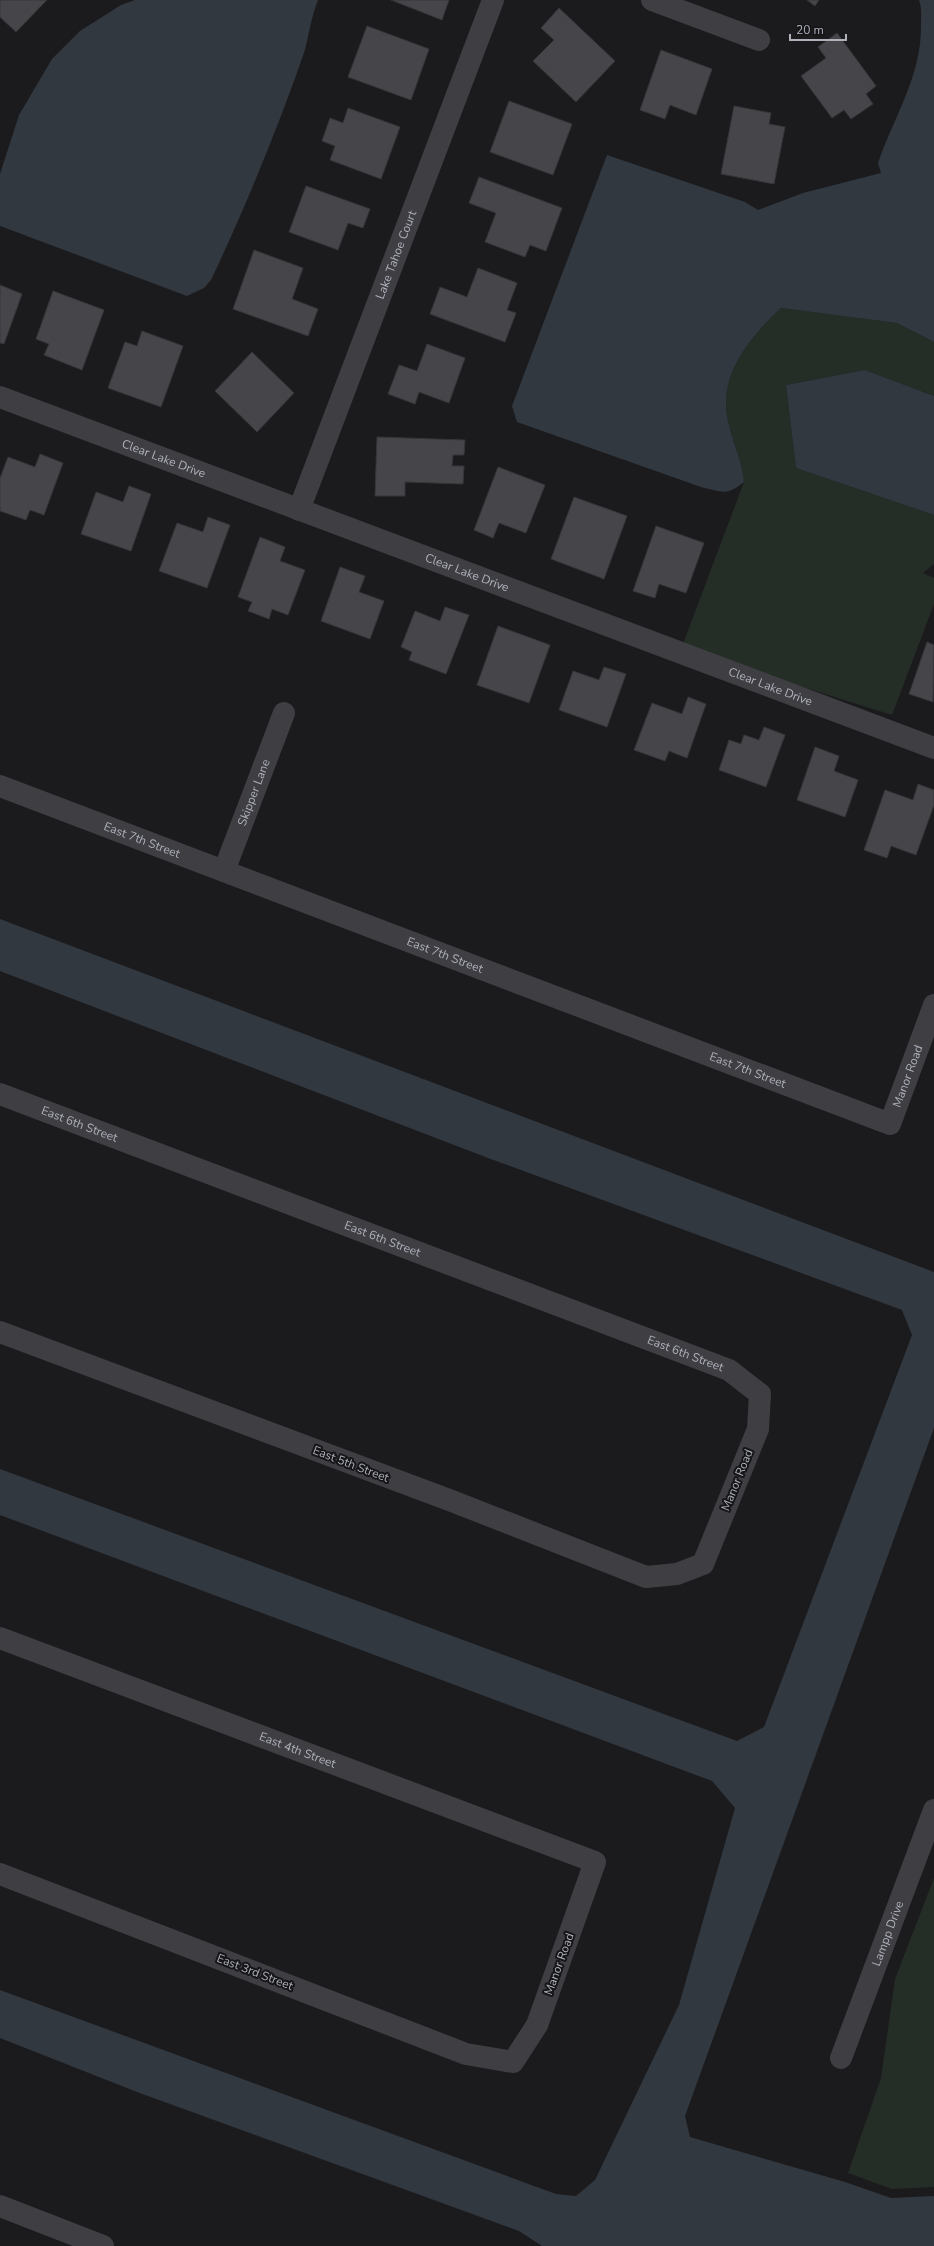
<svg xmlns="http://www.w3.org/2000/svg" width="934" height="2246" viewBox="0 0 934 2246" font-family="'Nunito Sans',sans-serif">
<rect width="100%" height="100%" fill="#1b1b1d"/>
<!-- green -->
<path fill="#252d27" d="M781 308 897 323 934 342V396L865 370 786 385 796 468 934 515V564L923 573 934 578V604L892 715 681 649 744 482C742 460 734 446 729 425 716 378 748 339 781 308Z
M934 1878V2187L892 2189 848 2173 881 2078 895 1979Z"/>
<!-- water -->
<path fill="#323840" d="M135 0H318C311 17 309 35 304 53 277 130 246 206 211 280L204 288 187 296 0 226V174L19 115 52 59 80 31 121 5Z
M919 0H934V342L897 323 781 308C748 339 716 378 729 425 734 446 742 460 744 482 727 496 722 492 701 487L517 422 512 406 607 155 745 202 758 210 803 193 881 173 878 163C894 116 922 76 921 24 921 16 922 8 919 0Z
M865 370 934 396V515L796 468 786 385Z
M0 919 934 1272V1428L685 2116 690 2137 845 2182 891 2198 934 2196V2246H542L519 2231 137 2092 0 2038V1990L556 2194 576 2196 595 2180 679 2005 735 1808 712 1781 0 1515V1469L737 1741 764 1727 912 1335 902 1310 488 1158 0 971Z"/>
<!-- building -->
<path fill="#46464a" stroke="#363539" d="M0 0H47L16 32 0 17Z
M391 0H449L442 20Z
M807 0H819L815 6Z
M559 8 615 61 576 102 533 61 554 40 541 28Z
M367 26 429 49 411 100 348 77Z
M837 33 876 86 866 94 873 104 851 119 844 110 832 118 801 76 826 58 818 47Z
M661 50 712 69 696 115 670 105 665 119 640 110Z
M509 101 572 124 553 175 490 152Z
M734 106 771 113 769 124 785 127 774 184 721 174Z
M348 108 400 127 381 179 330 160 335 146 322 141 330 118 343 123Z
M479 177 562 208 546 251 530 245 525 257 485 242 496 213 469 203Z
M306 186 370 209 363 228 348 223 338 250 289 232Z
M254 250 303 268 292 299 318 309 308 336 233 309Z
M478 268 517 283 507 310 516 313 505 342 430 314 440 287 467 297Z
M0 285 22 294 4 344 0 343Z
M53 291 104 310 82 370 44 355 49 344 36 339Z
M142 331 183 346 161 407 108 388 125 342 137 346Z
M427 344 465 358 449 403 419 392 415 404 388 394 399 365 417 371Z
M252 352 294 393 257 432 215 391Z
M377 437 465 440 464 455H453L452 466H464L463 484 405 482V496H375Z
M40 454 63 463 44 515 30 510 26 520 0 511V478L8 457 35 467Z
M498 467 545 485 526 533 499 523 493 538 474 530Z
M129 486 151 494 131 551 81 534 96 492 123 502Z
M574 497 627 516 604 579 551 559Z
M208 517 230 525 207 588 159 571 177 523 203 532Z
M656 526 704 543 686 593 659 584 655 598 633 591Z
M260 537 285 547 280 561 305 570 288 615 272 609 269 619 248 611 252 602 238 597Z
M340 567 365 576 359 592 384 601 370 639 321 621Z
M445 607 469 615 446 674 409 660 412 652 401 647 415 611 440 621Z
M498 626 550 645 529 703 477 685Z
M927 642 934 645 933 702 909 694Z
M604 667 626 674 607 727 559 710 573 671 599 680Z
M688 697 706 704 687 758 669 751 665 761 634 750 652 703 682 714Z
M764 727 785 735 766 787 719 770 729 740 741 744 744 735 759 740Z
M815 747 839 756 834 771 858 780 845 817 797 800Z
M918 784 934 790V805L916 855 891 846 887 858 864 850 885 790 913 800Z"/>
<g fill="none" stroke-linecap="round" stroke-linejoin="round">
<!-- minor -->
<g stroke="#3e3e43" stroke-width="22">
<path d="M652 0 759 40"/>
<path id="s1" d="M0 397 934 748"/>
<path id="s2" d="M299 510 493 0"/>
<path id="s3" d="M0 786 890 1124 934 1005"/>
<path id="s4" d="M224 871 284 713"/>
<path id="s5" d="M0 1094 729 1370 760 1394 758 1429 703 1564 677 1574 646 1577 452 1501 0 1332"/>
<path id="s6" d="M0 1638 595 1862 537 2025 513 2062 466 2054 0 1874"/>
<path id="s7" d="M841 2058 934 1810"/>
<path d="M0 2206 103 2246"/>
</g>
</g>
<g text-anchor="middle" stroke-width="4" stroke-linejoin="round" paint-order="stroke">
<!-- street labels -->
<g font-size="12" fill="#afb1bb" stroke="#161618">
<text dy="4" stroke="none"><textPath href="#s2" startOffset="273">Lake Tahoe Court</textPath></text>
<text dy="4" stroke="none"><textPath href="#s1" startOffset="175">Clear Lake Drive</textPath></text>
<text dy="4" stroke="none"><textPath href="#s1" startOffset="499">Clear Lake Drive</textPath></text>
<text dy="4" stroke="none"><textPath href="#s1" startOffset="823">Clear Lake Drive</textPath></text>
<text dy="4" stroke="none"><textPath href="#s4" startOffset="84">Skipper Lane</textPath></text>
<text dy="4" stroke="none"><textPath href="#s3" startOffset="152">East 7th Street</textPath></text>
<text dy="4" stroke="none"><textPath href="#s3" startOffset="476">East 7th Street</textPath></text>
<text dy="4" stroke="none"><textPath href="#s3" startOffset="800">East 7th Street</textPath></text>
<text dy="4" stroke="none"><textPath href="#s3" startOffset="1003">Manor Road</textPath></text>
<text dy="4" stroke="none"><textPath href="#s5" startOffset="85">East 6th Street</textPath></text>
<text dy="4" stroke="none"><textPath href="#s5" startOffset="409">East 6th Street</textPath></text>
<text dy="4" stroke="none"><textPath href="#s5" startOffset="733">East 6th Street</textPath></text>
<text transform="translate(351 1464) rotate(21)" y="4">East 5th Street</text>
<text transform="translate(737 1480) rotate(-68)" y="4">Manor Road</text>
<text dy="4" stroke="none"><textPath href="#s6" startOffset="318">East 4th Street</textPath></text>
<text dy="4" stroke="none"><textPath href="#s7" startOffset="133">Lampp Drive</textPath></text>
<text transform="translate(559 1964) rotate(-70)" y="4">Manor Road</text>
<text transform="translate(255 1972) rotate(21)" y="4">East 3rd Street</text>
</g>
</g>
<!-- scale -->
<path d="M790 34v6h56v-6" fill="none" stroke="#afb1bb" stroke-width="2"/>
<text x="796" y="34" font-size="12" fill="#afb1bb" stroke="#161618" stroke-width="3" paint-order="stroke">20 m</text>
</svg>
